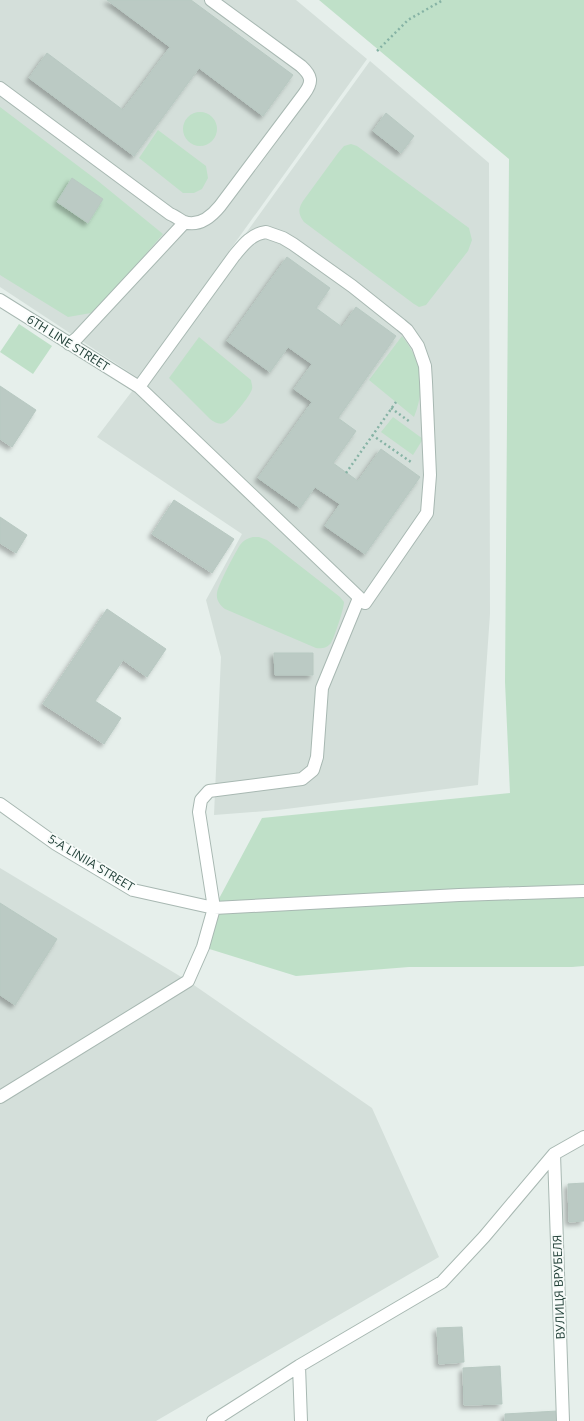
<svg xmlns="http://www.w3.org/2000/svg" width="584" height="1421" viewBox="0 0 584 1421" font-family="'Open Sans',sans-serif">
<defs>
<filter id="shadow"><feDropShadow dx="-3.5" dy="3.5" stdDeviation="2" flood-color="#0004"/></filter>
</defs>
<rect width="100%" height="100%" fill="#e6efeb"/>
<!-- built -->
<path fill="#d4dfda" d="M0 0H296L367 59 138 378 0 287Z
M370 61 489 163 490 614 478 785 278 810 214 815 221 657 206 600 242 534 97 437 136 386Z
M0 868 188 981 372 1108 439 1257 156 1421H0Z"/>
<!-- green -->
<path fill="#bfe0c8" d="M319 0H584V966L572 967H409L296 976 203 947 214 908 262 818 510 793 505 682 509 159Z
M0 107 98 181 163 234 119 285 91 313 68 317 0 275Z
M183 129a17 17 0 1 1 34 0a17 17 0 1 1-34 0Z
M158 130 206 166 208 178 202 189 194 193H183L139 158Z
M351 144 357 146 469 228 472 240 468 251 426 305 419 307 414 304 304 222C298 214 298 209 303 201L338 153 344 146Z
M19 324 52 346 33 374 0 352Z
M402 336C422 361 426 387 414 417L369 380Z
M199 337 251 380C251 382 253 387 252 389 251 395 230 421 224 423 219 425 214 422 210 419L169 378Z
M393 417 423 439 413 455 381 432Z
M253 537H259L267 540 340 597 344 602C344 609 334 638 331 643 327 648 321 649 316 648L225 609C220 605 216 600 217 593 218 585 235 553 240 545 244 540 248 538 253 537Z"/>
<!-- building -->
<path fill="#bbcac4" stroke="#b8c9c2" filter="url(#shadow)" d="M107 0H191L293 75 263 116 199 68 134 156 29 78 47 53 123 110 170 47Z
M386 113 414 136 401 153 373 131Z
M72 178 103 199 88 223 57 202Z
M287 257 330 288 316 308 331 319 342 327 356 307 396 336 338 418 356 431 333 463 358 481 381 449 420 477 365 554 325 526 340 504 315 487 300 508 258 478 312 402 294 389 312 364 288 347 270 372 227 341Z
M0 386 36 410 12 447 0 439Z
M174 500 234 539 212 573 152 534Z
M0 517 27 535 16 553 0 543Z
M107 609 166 649 147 677 123 660 95 701 121 718 104 744 43 704Z
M274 653H313V675H275Z
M0 903 57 939 15 1005 0 995Z
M584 1183V1221L569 1222 568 1184Z
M462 1327 464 1362 439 1364 437 1328Z
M500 1366 502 1404 464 1405 463 1368Z
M557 1411 558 1421H505V1414Z"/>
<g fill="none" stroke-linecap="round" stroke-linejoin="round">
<!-- minor casing -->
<g stroke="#a8b8b2" stroke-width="14">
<path id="minor" d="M0 88 170 214C175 216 180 220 184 222 199 227 211 217 220 206L304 94C313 82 312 76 301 66L211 0
M266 232 283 238 293 244 352 286 401 325 407 330 418 346 425 366 426 382 430 475 427 513 365 603 139 387 234 256C243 245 251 234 266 232Z
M0 300 139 387
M69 344 77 338 185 222
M0 804 56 844 133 890 214 908 459 895 584 891
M0 1097 188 981 203 947 214 908 199 812 201 800 209 791 302 779 313 770 317 757 322 688 359 598
M554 1154 563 1421
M299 1366 301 1421
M213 1421 299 1366 442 1282 484 1237 554 1154 584 1137"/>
</g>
<!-- path -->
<path stroke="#86b3a5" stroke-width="2.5" stroke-dasharray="2 3" stroke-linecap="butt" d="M377 51 408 20 443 0
M391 408 410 422
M372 435 411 462
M346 473 396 402"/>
<!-- minor -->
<use href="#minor" stroke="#fff" stroke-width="12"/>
</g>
<g text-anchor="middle" stroke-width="3.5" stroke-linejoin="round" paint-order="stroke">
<!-- street labels -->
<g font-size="12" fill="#24423a" stroke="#f7fbf9">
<text transform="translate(68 343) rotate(32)" y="4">6TH LINE STREET</text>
<text transform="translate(91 863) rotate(31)" y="4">5-A LINIIA STREET</text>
<text transform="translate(559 1287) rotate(-92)" y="4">ВУЛИЦЯ ВРУБЕЛЯ</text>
</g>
</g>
</svg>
